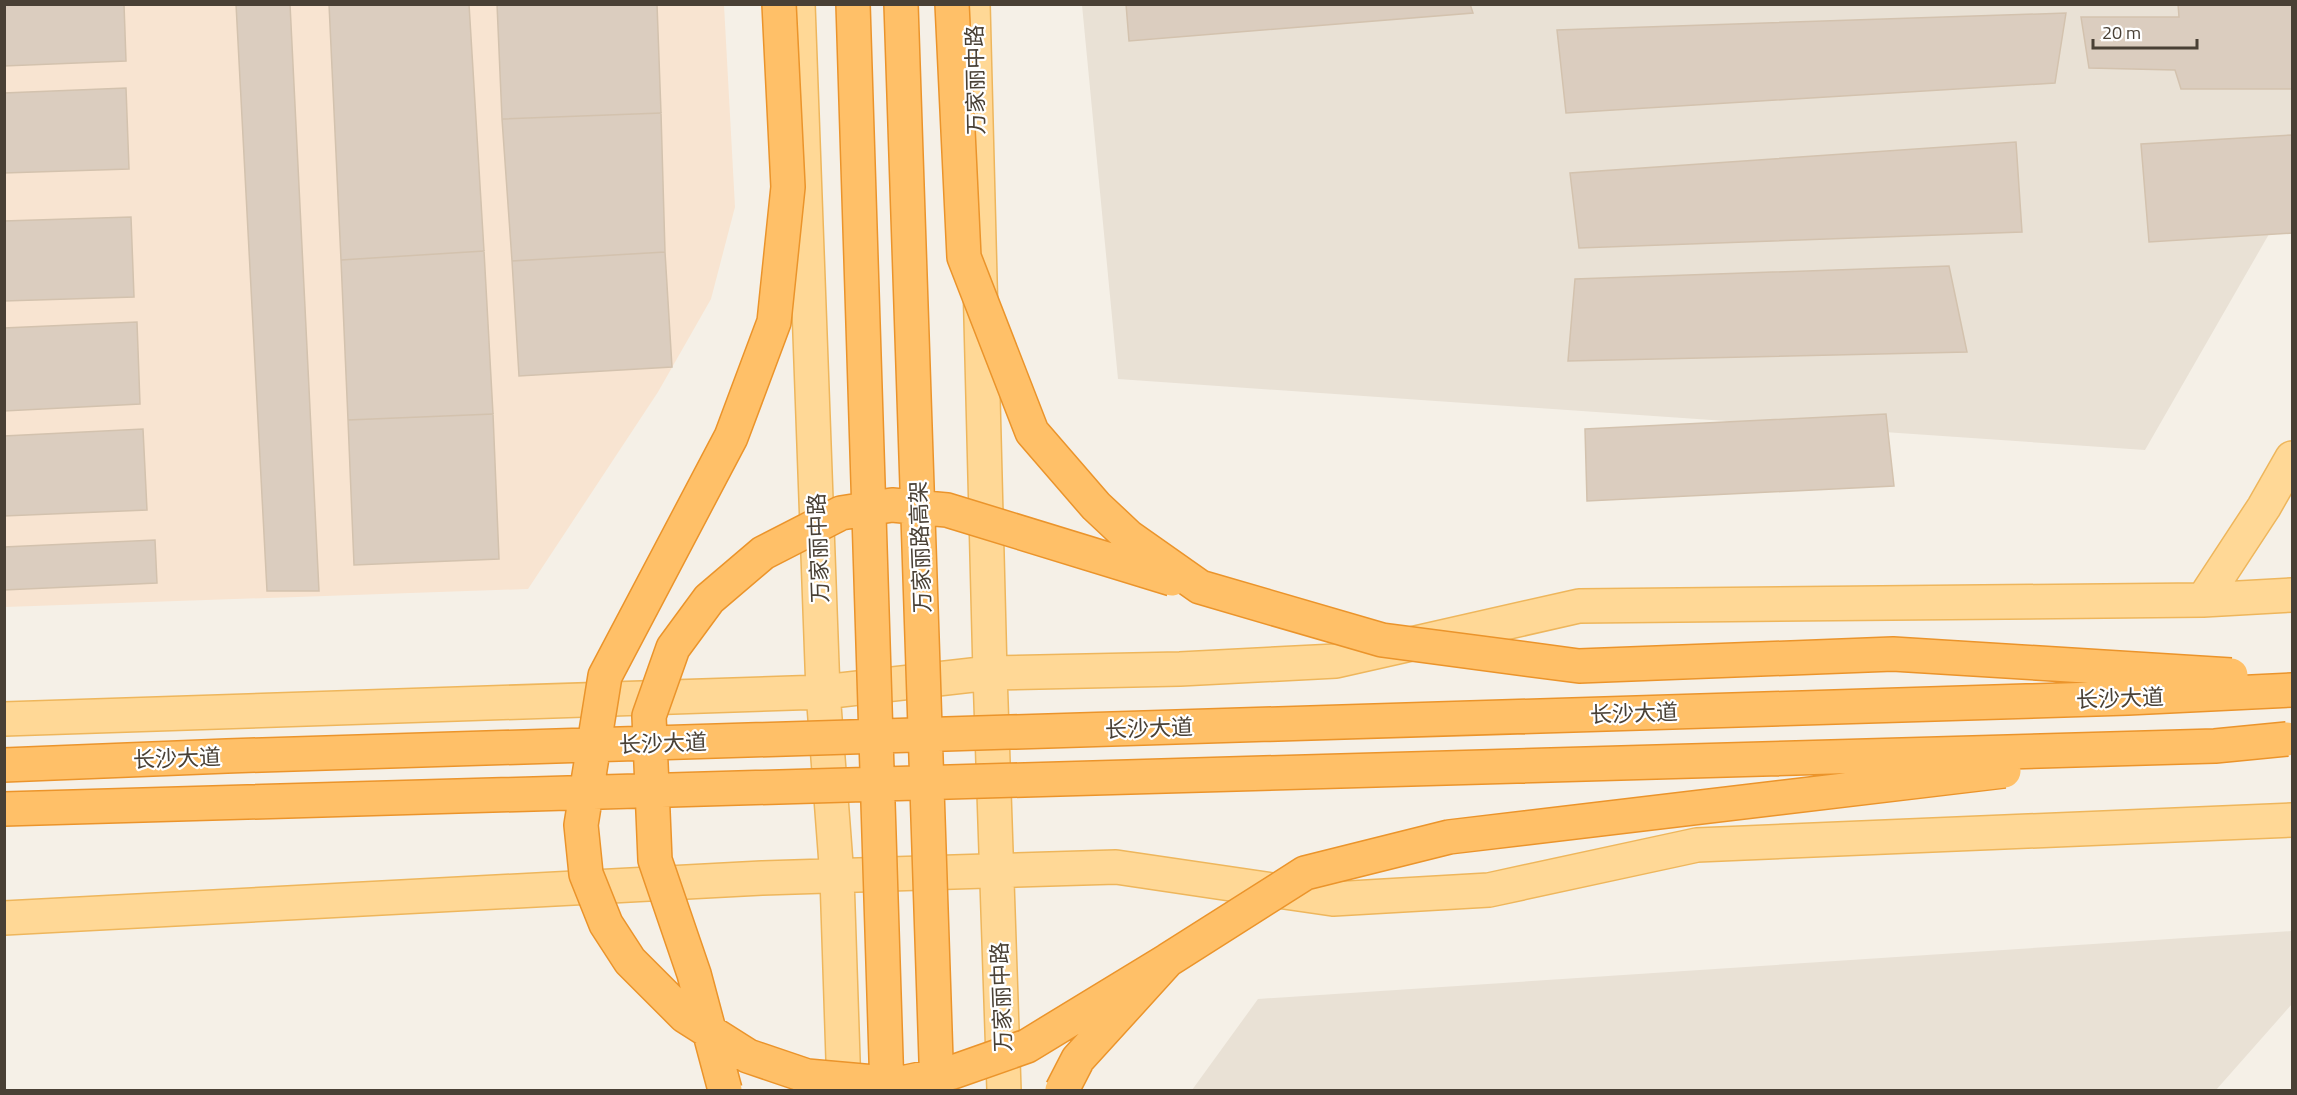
<svg xmlns="http://www.w3.org/2000/svg" width="2297" height="1095" viewBox="0 0 2297 1095" font-family="'Titillium Web','Noto Sans SC',sans-serif">
<rect width="100%" height="100%" fill="#f5f0e7"/>
<!-- residential -->
<path fill="#e9e1d5" d="M1082 5H2292V194L2145 450 1118 379Z
M2292 931V1004L2216 1090H1192L1258 999Z"/>
<!-- commercial -->
<path fill="#f8e4d1" d="M4 5H724L735 207 711 299 658 392 528 589 5 607Z"/>
<!-- building -->
<path fill="#dbcdbf" stroke="#d3c2ae" stroke-width="1.5" d="M4 4H124L126 61 4 66Z
M236 4H290L319 591H267Z
M329 4H469L484 251 341 260Z
M497 4H657L661 113 502 119Z
M1126 4H1470L1473 13 1129 41Z
M2178 4H2292V89H2181L2175 70 2089 68 2081 17H2179Z
M2066 13 2055 83 1566 113 1557 30Z
M126 88 129 169 4 173V93Z
M661 113 665 252 512 261 502 119Z
M2292 135V233L2149 242 2141 144Z
M2016 142 2022 232 1579 248 1570 173Z
M131 217 134 297 4 301V221Z
M484 251 493 414 348 420 341 260Z
M665 252 672 367 519 376 512 261Z
M1949 266 1967 352 1568 361 1575 279Z
M137 322 140 404 4 411V328Z
M493 414 499 559 354 565 348 420Z
M1886 414 1894 486 1587 501 1585 429Z
M143 429 147 510 4 516V436Z
M155 540 157 583 4 590V547Z"/>
<g fill="none" stroke-linecap="round" stroke-linejoin="round">
<!-- major casing -->
<g stroke="#eeb65c" stroke-width="36">
<path id="major" d="M798 4 823 692 837 877 844 1090
M973 4 990 673 1004 1090
M2203 600 2264 507 2292 458
M4 719 823 692 990 673 1180 669 1336 661 1579 606 2203 600 2292 595
M4 918 762 878 1116 867 1333 899 1489 890 1697 845 2292 820"/>
</g>
<!-- major -->
<use href="#major" stroke="#ffd896" stroke-width="33"/>
<!-- highway-bridge casing -->
<g stroke="#eb942b" stroke-width="36" stroke-linecap="butt">
<path id="highway-bridge" d="M779 4 788 187 774 322 731 437 605 676 581 825 586 874 606 924 630 961 685 1016 748 1056 807 1076 897 1084 953 1072 1027 1046 1168 960
M853 4 887 1090
M901 4 937 1090
M952 4 964 257 1032 432 1096 506 1129 537 1200 587 1382 640 1579 666 1893 654 2231 675
M4 765 227 756 2128 698 2292 690
M4 809 2215 746 2287 739
M725 1090 694 974 655 860 649 716 673 648 709 599 763 553 841 513 892 505 947 510 1172 579
M1062 1090 1078 1059 1168 960 1305 873 1449 837 2004 771"/>
</g>
<!-- highway-bridge -->
<use href="#highway-bridge" stroke="#ffc068" stroke-width="33"/>
</g>
<g text-anchor="middle" stroke-width="4.5" stroke-linejoin="round" paint-order="stroke">
<!-- street labels -->
<g font-size="22" fill="#494035" stroke="#fff">
<text transform="translate(975 80) rotate(-91)" y="8">万家丽中路</text>
<text transform="translate(920 547) rotate(-92)" y="8">万家丽路高架</text>
<text transform="translate(818 548) rotate(-92)" y="8">万家丽中路</text>
<text transform="translate(2120 698) rotate(-2)" y="8">长沙大道</text>
<text transform="translate(1634 713) rotate(-2)" y="8">长沙大道</text>
<text transform="translate(1149 728) rotate(-2)" y="8">长沙大道</text>
<text transform="translate(663 743) rotate(-2)" y="8">长沙大道</text>
<text transform="translate(177 758) rotate(-2)" y="8">长沙大道</text>
<text transform="translate(1001 997) rotate(-92)" y="8">万家丽中路</text>
</g>
</g>
<!-- border -->
<rect width="2297" height="1095" fill="none" stroke="#494035" stroke-width="12"/>
<!-- scale -->
<path d="M2093 39v9h104v-9" fill="none" stroke="#494035" stroke-width="3"/>
<text x="2102" y="39" font-size="18" fill="#494035" stroke="#ffffff" stroke-width="4.5" paint-order="stroke">20 m</text>
</svg>
